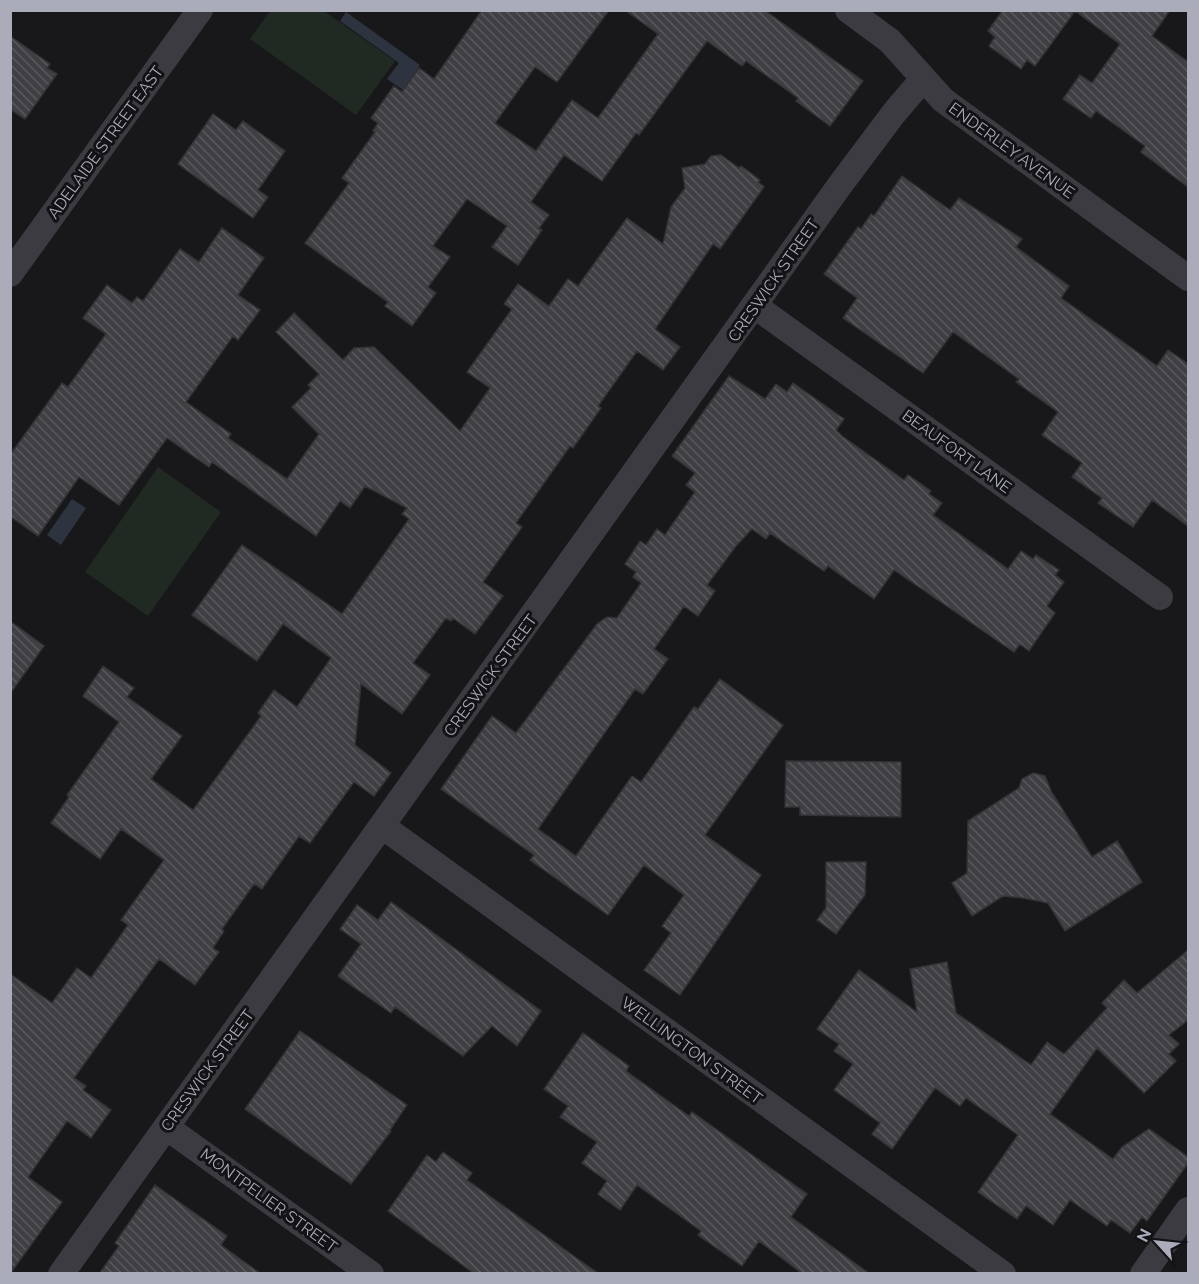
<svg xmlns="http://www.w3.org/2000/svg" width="1199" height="1284" viewBox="0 0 1199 1284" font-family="Raleway,sans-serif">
<defs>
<pattern id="building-back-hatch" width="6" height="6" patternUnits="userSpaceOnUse" patternTransform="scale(1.5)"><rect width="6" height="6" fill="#404044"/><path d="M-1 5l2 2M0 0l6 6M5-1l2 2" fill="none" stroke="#59595d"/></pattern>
</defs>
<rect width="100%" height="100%" fill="#18181a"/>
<!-- garden -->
<path fill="#202922" d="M270 11H324L395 61 356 115 250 39Z
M158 467 221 512 148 616 85 572Z"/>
<!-- water -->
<path fill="#2d343f" d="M346 12 420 65 403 90 387 79 399 63 340 21Z
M72 499 86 508 61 545 47 535Z"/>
<!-- building -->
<path fill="url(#building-back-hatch)" stroke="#333236" stroke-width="1.5" d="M482 10H609L557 82 535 67 495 123 536 151 572 100 598 118 658 34 625 10H764L863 81 830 126 796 101 798 98 746 61 742 66 707 41 639 135 636 133 602 181 564 155 531 202 549 215 539 228 542 230 518 265 492 247 507 226 467 199 433 246 450 257 428 287 436 293 412 326 385 306 388 302 305 243 349 183 342 178 375 132 373 131 378 123 371 118 394 86 402 92 419 68 434 79Z
M1003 10H1170L1152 36 1188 62V187L1141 152 1145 146 1096 111 1091 118 1063 99 1080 75 1092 83 1120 44 1075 11 1035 66 1027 60 1021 69 989 46 995 37 988 31Z
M10 36 50 64 47 68 57 74 25 119 10 109Z
M213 114 236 130 243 121 285 151 258 190 268 197 253 218 178 164Z
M721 155 739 168 741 166 760 180 758 182 764 187 720 249 713 244 655 329 680 347 663 370 637 351 598 406 601 408 573 448 570 446 516 523 522 527 483 582 503 596 475 634 453 618 451 621 446 618 413 663 430 675 402 714 361 684 355 745 391 773 374 796 354 782 310 843 299 836 262 889 254 884 222 929 224 931 213 948 219 952 195 985 159 959 74 1078 86 1086 83 1090 111 1110 91 1138 67 1121 28 1177 62 1202 10 1274V974L52 1003 77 968 91 978 128 925 121 920 164 860 121 829 100 859 51 823 69 797 67 795 119 722 83 696 103 666 134 688 127 697 182 736 151 779 193 810 261 716 258 713 274 690 297 707 331 658 283 624 257 661 192 615 242 545 342 614 409 519 402 514 407 508 365 486 350 508 340 501 316 536 212 462 209 467 167 438 119 505 79 477 38 536 10 516V455L62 383 68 387 106 334 83 318 107 285 132 303 137 297 143 301 180 249 199 262 222 228 264 258 238 295 260 310 238 340 233 336 186 402 231 434 228 438 287 479 319 434 292 407 311 388 308 385 319 374 276 332 294 313 343 360 354 348 374 347 460 431 490 388 467 372 512 309 504 304 518 284 549 306 568 279 578 286 627 218 663 244 671 207 685 188 682 168 705 164 711 156Z
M902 176 950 210 959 198 1022 239 1016 247 1069 286 1061 298 1157 366 1168 350 1188 364V526L1152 500 1133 527 1098 503 1102 498 1072 477 1082 463 1042 435 1058 412 1016 382 1019 379 953 332 923 373 843 318 857 298 824 274 858 227 861 229 871 214 874 216Z
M729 376 765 399 776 384 787 392 793 383 844 419 836 430 842 436 904 480 908 475 931 491 929 494 942 503 933 515 1008 569 1021 551 1033 559 1036 555 1059 570 1055 575 1064 582 1047 606 1055 613 1029 651 1020 644 1014 652 894 570 874 599 828 566 824 571 770 533 766 539 752 529 736 546 707 585 715 591 698 616 684 606 654 649 668 659 643 694 635 689 538 829 576 856 632 776 641 782 694 707 698 709 720 679 783 725 705 835 761 875 680 995 644 970 671 933 662 926 684 895 644 865 608 915 530 860 534 855 441 789 492 716 516 733 597 624 607 617 617 618 641 583 633 577 636 572 625 564 640 541 646 545 657 529 665 535 695 492 686 485 695 473 672 456Z
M10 621 44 646 10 694Z
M786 761 901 762V817L800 815V807H785Z
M1033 773 1045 776 1051 791 1092 857 1117 841 1142 882 1065 931 1048 903 1023 898 1003 896 972 916 952 883 967 873 968 821 1019 788 1022 779Z
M826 862H866L865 895 836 934 817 920 826 908Z
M391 902 541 1011 517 1046 492 1026 463 1056 395 1007 391 1013 338 976 361 944 340 929 357 905 378 920Z
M1188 950V1020L1169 1035 1179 1044 1169 1054 1176 1061 1144 1093 1097 1048 1050 1114 1113 1159 1122 1147 1149 1129 1188 1157V1163L1147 1221 1142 1217 1130 1233 1111 1220 1107 1226 1070 1200 1053 1225 1026 1206 1017 1219 978 1192 1018 1135 966 1098 960 1106 935 1088 892 1149 872 1134 880 1123 834 1090 853 1064 834 1051 839 1044 817 1029 859 970 917 1012 910 969 947 962 956 1013 1031 1065 1047 1042 1064 1054 1107 1008 1102 1003 1124 980 1137 993Z
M300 1031 407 1105 390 1130 391 1131 351 1184 245 1109Z
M583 1033 629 1066 626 1071 689 1116 692 1112 807 1194 791 1217 870 1274H803L759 1241 742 1266 698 1235 701 1231 637 1185 620 1210 598 1194 607 1181 582 1163 597 1142 560 1117 568 1106 544 1089Z
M443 1152 472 1173 467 1180 599 1274H475L388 1211 427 1155 436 1162Z
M155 1185 227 1236 221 1245 261 1274H99L119 1246 115 1243Z"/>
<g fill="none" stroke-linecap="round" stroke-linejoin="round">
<!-- minor -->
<path stroke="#3b3b41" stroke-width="26" d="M848 10 890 41 943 100 1188 278
M10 274 200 10
M755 306 1160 597
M382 826 1003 1274
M166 1127 371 1274
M61 1274 840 185 894 113 923 79
M1143 1274 1188 1210"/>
</g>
<g text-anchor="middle" stroke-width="6" stroke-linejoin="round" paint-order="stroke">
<!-- street labels -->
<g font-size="16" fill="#aaacba" stroke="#131315">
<text transform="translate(105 142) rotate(-54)" y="6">ADELAIDE STREET EAST</text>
<text transform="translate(1012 150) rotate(36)" y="6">ENDERLEY AVENUE</text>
<text transform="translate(773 280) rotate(-55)" y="6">CRESWICK STREET</text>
<text transform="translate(957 451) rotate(36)" y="6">BEAUFORT LANE</text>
<text transform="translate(490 675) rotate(-54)" y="6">CRESWICK STREET</text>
<text transform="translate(692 1050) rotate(36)" y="6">WELLINGTON STREET</text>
<text transform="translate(207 1070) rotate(-54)" y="6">CRESWICK STREET</text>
<text transform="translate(269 1200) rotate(36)" y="6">MONTPELIER STREET</text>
</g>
</g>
<!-- border -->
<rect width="1199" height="1284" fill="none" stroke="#aaacba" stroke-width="24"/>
<!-- north arrow -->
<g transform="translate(1157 1242) rotate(297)" stroke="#131315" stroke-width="4.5" paint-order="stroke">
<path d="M0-4.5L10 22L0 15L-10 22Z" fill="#aaacba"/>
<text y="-9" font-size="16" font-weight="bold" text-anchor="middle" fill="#aaacba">N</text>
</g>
</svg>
